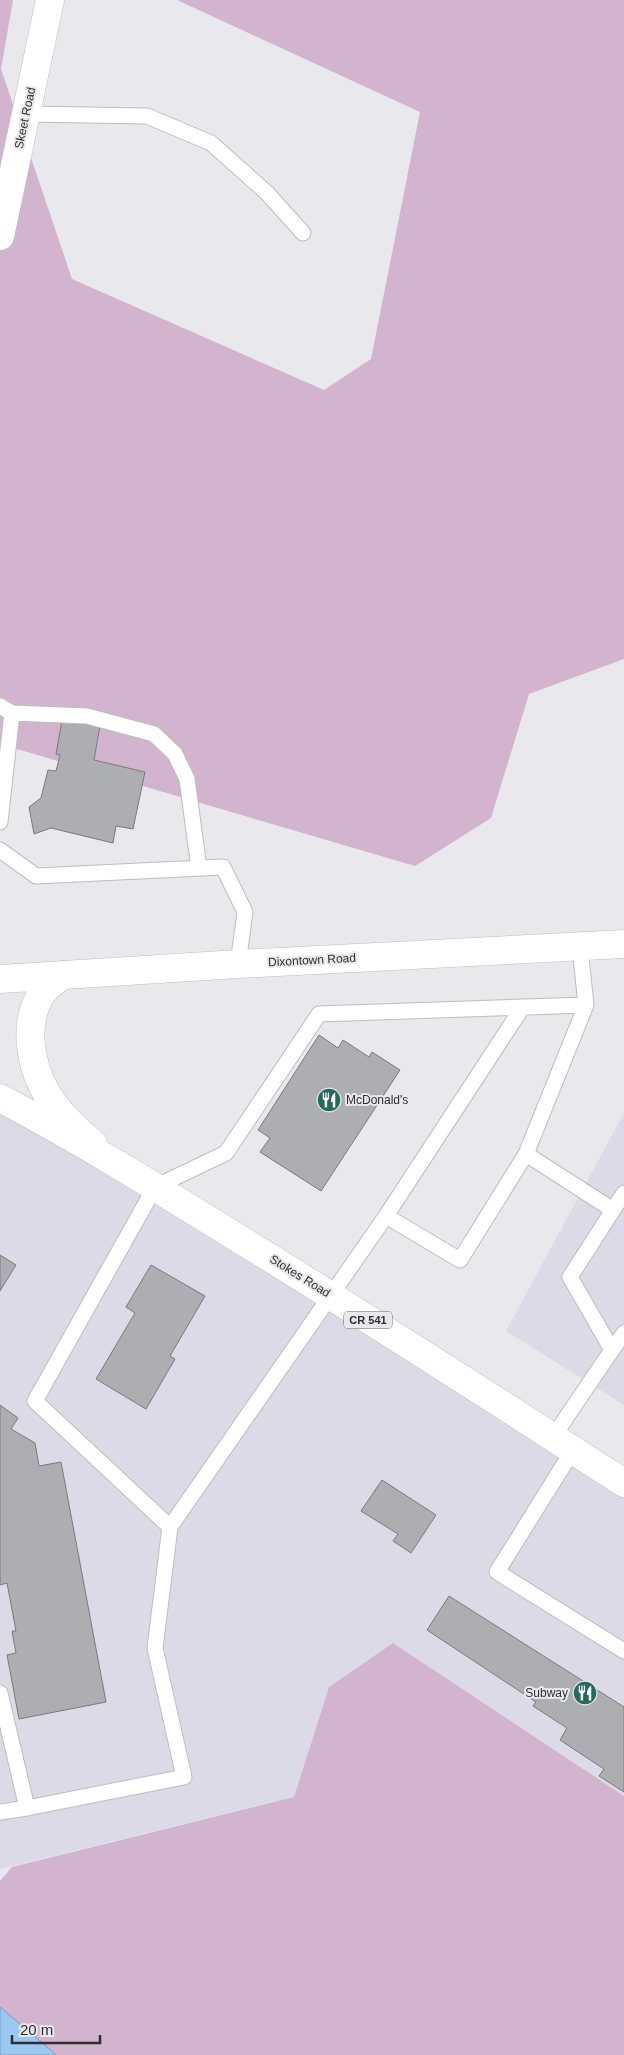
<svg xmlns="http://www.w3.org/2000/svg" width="624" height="2055" viewBox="0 0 624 2055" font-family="Helvetica,sans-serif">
<rect width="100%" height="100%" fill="#e9e8ed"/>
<!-- built -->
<path fill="#dbdae6" d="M0 1098 624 1483V1796L393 1643 329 1687 294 1797 0 1869Z
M624 1113V1405L506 1331Z"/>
<!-- green -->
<path fill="#d3b4ce" d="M0 0H13L1 69 72 279 324 390 371 359 420 112 177 0H624V659L529 694 491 818 415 866 0 744Z
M393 1643 624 1796V2055H0V1881L12 1867 294 1797 329 1687Z"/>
<!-- water -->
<path fill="#99c9f1" stroke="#799bb7" d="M0 2007 52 2051 56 2055H0Z"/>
<!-- building -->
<path fill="#acaeb2" stroke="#787a7e" d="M63 715 101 720 94 760 145 772 133 829 116 826 113 843 51 828 34 834 29 807 41 798 48 770 56 771 60 755 56 754Z
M319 1035 338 1048 343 1040 369 1057 372 1052 400 1070 321 1191 260 1152 270 1138 258 1130Z
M0 1255 16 1265 0 1291Z
M151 1265 205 1296 170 1356 175 1359 146 1409 96 1379 135 1313 126 1307Z
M0 1405 18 1418 11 1429 35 1443 39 1466 61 1462 106 1702 19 1719 7 1655 16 1653 12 1631H16L7 1583 0 1585Z
M382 1480 436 1515 411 1553 393 1541 398 1534 361 1511Z
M449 1596 624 1707V1792L599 1776 604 1769 560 1740 567 1728 533 1706 536 1702 427 1630Z"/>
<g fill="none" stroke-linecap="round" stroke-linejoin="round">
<!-- service casing -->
<g stroke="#bdbdc1" stroke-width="17">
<path id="service" d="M26 114 147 116 211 143 267 193 303 233
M0 706 12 713 0 822
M12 713 87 716 154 734 175 754 187 779 199 868
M0 850 36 876 223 867 245 912 238 964
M526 1154 586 1005
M386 1216 460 1260 526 1154 613 1210
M612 1350 624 1333
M553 1437 612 1350 570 1277 624 1193
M573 1450 497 1572 624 1651
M170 1527 386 1216 522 1008
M0 1693 27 1808 184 1777 155 1648 170 1527 35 1401 155 1187 226 1153 319 1014 586 1005 580 947
M0 1812 27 1808"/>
</g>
<!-- tertiary casing -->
<g stroke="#bdbdc1" stroke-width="29">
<path id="tertiary" d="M0 236 50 0
M63 975C53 982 43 989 38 1000 22 1033 33 1077 55 1106 66 1120 79 1132 93 1144
M0 979 238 964 624 944"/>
</g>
<!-- primary casing -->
<g stroke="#bdbdc1" stroke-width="29">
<path id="primary" d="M0 1098C83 1142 162 1191 241 1240 370 1319 497 1401 624 1483"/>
</g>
<!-- service -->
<use href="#service" stroke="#fff" stroke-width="15"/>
<!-- tertiary -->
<use href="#tertiary" stroke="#fff" stroke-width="28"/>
<!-- primary -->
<use href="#primary" stroke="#fff" stroke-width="28"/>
</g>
<!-- icons -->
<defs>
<g id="restaurant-disc" transform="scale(1.25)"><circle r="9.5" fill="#256a5d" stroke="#e9e8ed"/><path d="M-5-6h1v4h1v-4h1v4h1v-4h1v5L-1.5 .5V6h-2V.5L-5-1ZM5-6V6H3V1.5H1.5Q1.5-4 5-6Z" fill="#fff"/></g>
</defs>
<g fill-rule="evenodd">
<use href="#restaurant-disc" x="329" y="1100"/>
<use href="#restaurant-disc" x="585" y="1693"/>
</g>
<g text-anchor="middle" stroke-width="4" stroke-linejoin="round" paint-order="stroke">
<!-- shield labels -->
<rect fill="#e9e8ed" stroke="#676669" stroke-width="1" x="344" y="1311.5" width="48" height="17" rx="4"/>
<g font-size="11" font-weight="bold" fill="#2f2f31">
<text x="368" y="1324">CR 541</text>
</g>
<!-- street labels -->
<g font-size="12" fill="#2f2f31" stroke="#e9e8ed">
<text transform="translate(25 118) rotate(-78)" y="4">Skeet Road</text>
<text transform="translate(312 960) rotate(-3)" y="4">Dixontown Road</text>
<text transform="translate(300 1276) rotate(32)" y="4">Stokes Road</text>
</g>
<!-- poi labels -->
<g font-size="12" fill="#2f2f31" stroke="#e9e8ed" text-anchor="start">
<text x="346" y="1104">McDonald's</text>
<text x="568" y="1697" text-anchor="end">Subway</text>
</g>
</g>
<!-- scale -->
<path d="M12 2035v8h88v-8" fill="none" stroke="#2f2f31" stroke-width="2.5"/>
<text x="20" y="2035" font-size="15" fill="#2f2f31" stroke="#e9e8ed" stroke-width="4" paint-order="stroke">20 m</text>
</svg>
